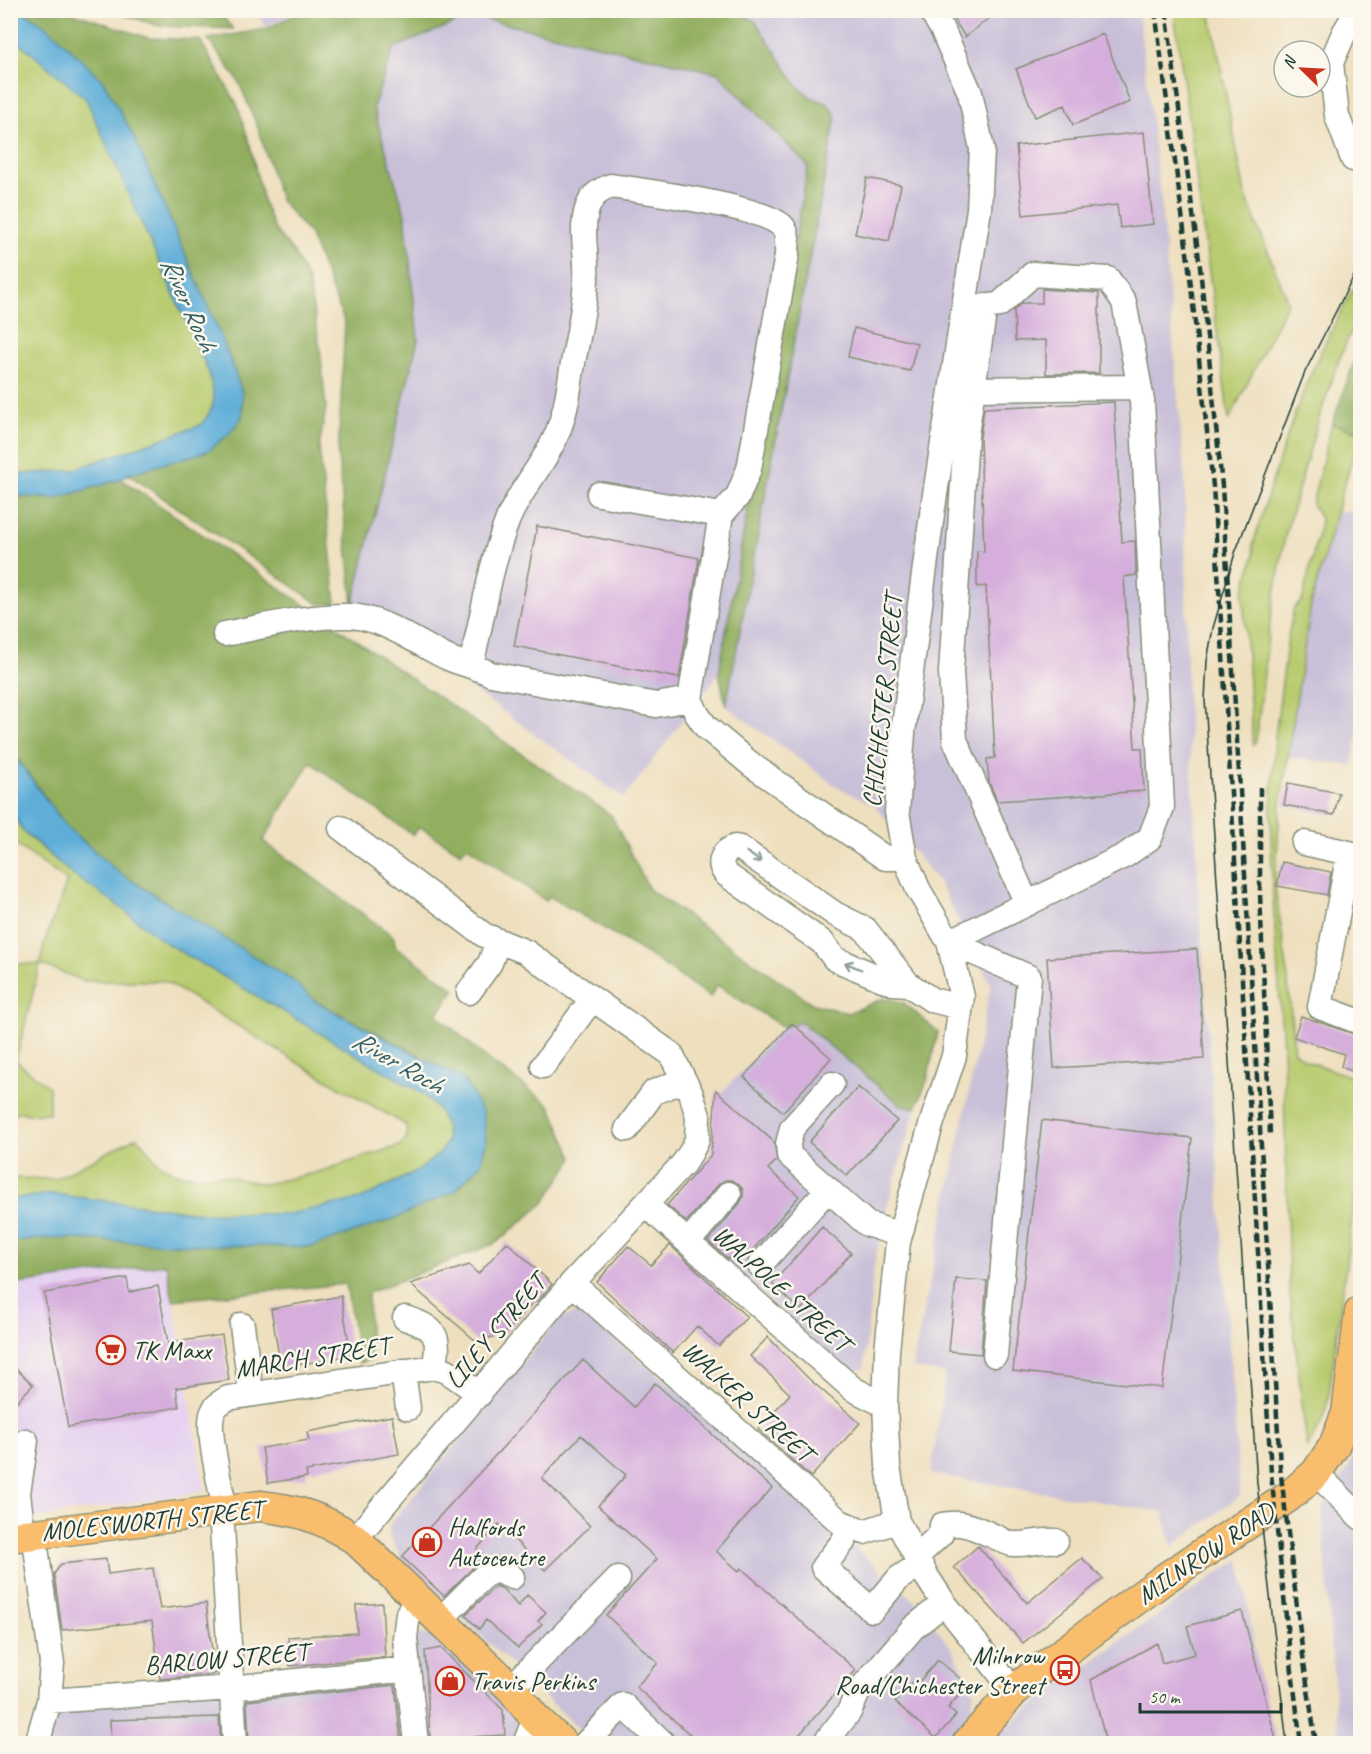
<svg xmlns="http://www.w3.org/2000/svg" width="1371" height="1754" viewBox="0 0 1371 1754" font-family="Caveat,sans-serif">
<rect width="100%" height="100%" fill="#fbf7ec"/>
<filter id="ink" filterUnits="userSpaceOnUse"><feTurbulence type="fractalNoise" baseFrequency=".0167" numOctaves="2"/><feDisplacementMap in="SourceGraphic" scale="12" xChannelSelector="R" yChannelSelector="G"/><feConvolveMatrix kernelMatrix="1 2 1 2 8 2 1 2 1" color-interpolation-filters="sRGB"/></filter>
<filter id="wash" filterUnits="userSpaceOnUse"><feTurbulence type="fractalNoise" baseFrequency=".008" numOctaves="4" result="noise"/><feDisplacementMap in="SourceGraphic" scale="24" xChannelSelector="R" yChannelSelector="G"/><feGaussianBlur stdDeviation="1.35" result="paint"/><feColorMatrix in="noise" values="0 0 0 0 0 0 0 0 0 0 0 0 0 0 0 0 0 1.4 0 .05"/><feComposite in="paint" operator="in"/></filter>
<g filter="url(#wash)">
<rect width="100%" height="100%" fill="#eedfbe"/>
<!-- built -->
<path fill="#e6d2f0" d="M167 1264 205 1491 11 1522V1285Z"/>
<!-- industrial -->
<path fill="#c8bfd8" d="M256 11H299L265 27Z
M737 11H1138L1161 200 1185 481 1187 697 1202 942 1240 1496 1172 1546 1163 1512 931 1474 945 1374 912 1368 991 985 938 881 874 805 839 788 726 706 836 116 828 104 811 97 798 87 757 23Z
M470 16 718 73 808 166 719 673 624 798 353 604 418 339 405 215 373 107 394 48Z
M1338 511 1360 512V720L1352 766 1288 757 1311 604Z
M801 1022 900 1105 916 1108 889 1199 874 1265 864 1368 850 1373 664 1208 711 1155 715 1100 783 1027Z
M581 1311 686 1398 915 1601 953 1650 974 1693 969 1720 949 1743H594L402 1560 389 1536V1525L559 1319Z
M1360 1431V1743H1341L1335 1699 1322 1509 1350 1465Z
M1240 1560 1271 1743 991 1744 1005 1728 1053 1689 1218 1573Z
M435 1634 515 1707 519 1743 47 1744 55 1712 400 1663 397 1636Z"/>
<!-- green -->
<path fill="#b8cb6e" stroke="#6c8451" stroke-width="1.5" d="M1174 11H1210L1245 194 1288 302 1229 420Z
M11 36 86 98 209 373C215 397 218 404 201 425L73 470 11 475Z
M1360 277V310L1339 360 1317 424 1285 536 1269 629 1256 742 1253 745 1243 594 1254 556 1253 545C1269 490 1286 434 1308 380 1323 344 1342 310 1360 277Z
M1332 424 1360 432V435L1342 492 1311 604 1280 808 1275 886 1287 969 1294 1052 1307 1061 1360 1080V1157L1329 1395 1324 1418 1307 1448 1289 1286 1283 1047 1272 886 1271 808 1275 737 1288 637 1294 608 1302 601 1321 521 1312 504Z
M10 811 23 831 73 875 112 901 166 943 422 1093 439 1111 446 1127 447 1141 440 1153 419 1170 361 1199 289 1214 201 1213 52 1194 11 1199V1178L55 1179 137 1137 159 1164 180 1175H220L264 1184 315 1173 401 1145 407 1137 406 1125 300 1064 165 981H84L40 964 16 1061 49 1087V1113L27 1114 19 1111 11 1118V964H40L44 944 67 881 11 841Z"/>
<!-- forest -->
<path fill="#92af61" stroke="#58764a" stroke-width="1.5" d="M22 11H68L148 38 200 40 237 104 250 145 263 201 275 230 294 253 308 281 320 347 326 408 319 447 336 603 319 604 128 474 208 451 223 341 134 137 103 81Z
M112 11H218L233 29 159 26Z
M302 11H737L756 22 798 87 811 97 828 104 836 116 726 706 719 672 808 166 718 73 471 16 394 48 373 107 405 215 418 339 353 604 338 456 345 323 309 233 280 200 258 128 238 80 208 39 266 29Z
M1360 345V432L1332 424Z
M121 479 611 815 649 889 813 1004 848 1013 884 998 904 1003 938 1032 927 1081 916 1108 901 1105 801 1022 783 1027 717 985 710 997 644 952 549 896 546 901 467 846 461 853 420 827 413 835 310 762 263 841 393 936 396 947 455 989 437 1015 485 1057 550 1105 573 1158 544 1203 496 1243 368 1293 370 1360 359 1363 346 1284 173 1300 166 1264 11 1285V1241L56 1238 197 1245 311 1247 396 1218 455 1191 481 1163 419 1054 316 1002 293 981 119 873 65 825 11 750V495L55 499Z"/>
<!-- water -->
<path fill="#5eaed8" stroke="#3e7686" stroke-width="1.5" d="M11 10 22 11 49 28 103 81 134 137 223 341 242 392V417L228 435 208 451 128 474 121 479 55 499 11 495V475L73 470 201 425C218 405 215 397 209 373L86 99 11 36Z
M10 750 65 825 119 873 293 981 316 1002 463 1079 483 1113 486 1141 481 1163 455 1191 396 1218 311 1247 197 1245 56 1238 11 1241V1199L52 1194 201 1213 289 1214 361 1199 419 1170 440 1153 447 1141 446 1127 439 1111 422 1093 166 943 112 901 73 875 23 831 11 811Z"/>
<g id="blocks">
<!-- building -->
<path fill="#d5aedc" d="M948 10H1000L965 37Z
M1103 34 1130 102 1073 125 1065 105 1035 117 1016 69Z
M1144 132 1153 224 1120 228 1117 205 1023 215 1016 146Z
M867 178 901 185 889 241 855 234Z
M1042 289 1099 293V373L1046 374V340L1015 341 1014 310 1022 303H1042Z
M854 328 917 343 910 371 848 357Z
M1114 402 1122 542 1135 541 1136 575 1124 577 1135 748H1142L1144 791 997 801 989 782 987 759 995 758 986 586 977 587V551L984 552 980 438 984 408Z
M537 526 699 558 679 678 514 646Z
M1288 783 1339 793 1334 815 1284 805Z
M1282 862 1331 872 1327 895 1277 886Z
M1197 949 1204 1059 1054 1068 1047 958Z
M1301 1016 1360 1036V1074L1341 1067 1344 1054 1294 1037Z
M792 1023 831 1058 783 1112 744 1077Z
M858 1087 897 1121 847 1176 809 1142Z
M716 1090 774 1142 777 1160 768 1169 799 1196 751 1252 735 1253 728 1259 708 1241 740 1203 743 1197V1190L739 1184 731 1180H725L719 1184 686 1222 667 1205 711 1155Z
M1042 1120 1192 1138 1162 1388 1013 1371Z
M822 1227 851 1253 801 1310 772 1284Z
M507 1242 552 1284 537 1302 535 1300 505 1333 477 1342 410 1284 469 1265 478 1274Z
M670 1245 747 1317 719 1346 697 1326 673 1353 597 1282 628 1246 651 1265Z
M127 1278 129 1292 158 1286 168 1343 222 1335 229 1380 176 1388 179 1407 68 1427 44 1293Z
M956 1279 987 1281 981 1354 949 1351Z
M341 1296 351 1355 281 1368 271 1309Z
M768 1337 808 1378 860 1423 811 1477 758 1429 790 1394 750 1356Z
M583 1360 634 1407 655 1383 772 1488 716 1551 739 1571 741 1568 856 1670 792 1743H700L636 1687 658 1663 606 1615 657 1559 598 1506 626 1475 581 1435 542 1478 590 1526 545 1570 499 1524 477 1549 482 1554 477 1560 479 1562 444 1596 402 1557Z
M10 1363 33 1385 10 1408Z
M392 1416 399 1454 306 1471 307 1477 268 1483 262 1448 309 1440 307 1432Z
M978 1546 1027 1603 1082 1558 1103 1579 1023 1643 954 1567Z
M106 1559 108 1574 153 1568 160 1609 206 1603 215 1674 160 1679 152 1621 62 1630 54 1574 61 1564Z
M496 1586 503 1589 518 1606 527 1595 546 1612 538 1621 542 1624 518 1648 486 1620 479 1629 465 1615Z
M382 1603 385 1657 290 1666 288 1637 357 1633 356 1605Z
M1242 1611 1277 1743H1106L1091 1680 1157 1643 1162 1663 1195 1654 1187 1626Z
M441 1648 503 1710 505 1735 430 1739 425 1651Z
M938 1660 968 1685 948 1708 956 1715 936 1738 895 1702 915 1679 919 1682Z
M395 1685 401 1743H249L247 1701Z
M219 1717 221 1743H111L110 1720Z"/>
</g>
</g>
<g filter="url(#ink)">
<use href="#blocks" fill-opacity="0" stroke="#868e79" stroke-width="1.5"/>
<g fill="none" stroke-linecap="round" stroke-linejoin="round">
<!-- minor casing -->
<g stroke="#868e79" stroke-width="27">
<path id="minor" d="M931 10 943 31 970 93 982 149 979 209 932 514 903 733 897 812 905 858 918 889 949 942 962 997 954 1056 931 1125 898 1242 887 1351 885 1405 888 1466 897 1521 927 1577 944 1603 1014 1691
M1353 159 1337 116 1331 63 1344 33 1358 10
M985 306 966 435 951 672 955 740 1027 904
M973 389 1139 387
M599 494 721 515
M225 634C265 626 306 616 347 616 382 616 418 644 448 658 462 664 477 667 491 674L656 705 690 699
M471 665C483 616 490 565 508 519 519 493 537 472 550 448 564 424 568 396 572 369 577 339 585 309 586 279 588 254 578 225 590 202 595 193 601 190 611 186 642 191 767 207 783 227 789 235 787 246 787 255L749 469 738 496 721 515 690 699 697 714 706 727 753 766 885 858H905
M341 828 484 935 526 952 671 1054 691 1094 698 1116 697 1140 691 1152 683 1164 572 1283 355 1539
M1304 843 1349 853 1320 1007 1360 1022
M949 942 1126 855 1150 838 1162 807 1142 401 1124 302 1108 279 1033 274 999 305 964 309
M949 942 1029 977 995 1355
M908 984 892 983 835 959 822 942 727 875C717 865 721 852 735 847L740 848 835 914 865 929 908 984 932 1000 960 1007
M469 992 490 963 498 941
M543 1066 592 999
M832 1084 792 1128 788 1144 789 1155 867 1224 900 1235
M627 1129 654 1092 684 1080
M646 1205 853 1389 885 1405
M688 1242 729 1194
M760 1265 828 1189
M572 1283 840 1522 864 1532 897 1521
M405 1318C434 1327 442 1335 434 1367
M242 1325 251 1394
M403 1371 408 1408
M1316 1473 1360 1517
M221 1510 235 1744
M225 1510C221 1489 207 1432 212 1415 214 1406 221 1402 228 1398L434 1367 447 1371 480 1394
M850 1526 843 1542 823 1567 872 1610 899 1578 920 1564
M34 1533 52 1663 49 1701 37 1744
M23 1535 18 1493 26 1441
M916 1557 941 1534 942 1525C965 1520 979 1530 1000 1539 1004 1541 1009 1544 1013 1544 1028 1545 1042 1539 1056 1541
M440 1620 485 1575 496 1570 512 1577
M511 1688 618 1579
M49 1701 231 1688 408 1669
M416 1744 405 1638 408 1613 418 1599
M525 1744 535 1718
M585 1744 623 1705 663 1743
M824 1744 849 1712 858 1692 913 1628 944 1603"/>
</g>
<!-- major casing -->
<g stroke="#868e79" stroke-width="33">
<path id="major" d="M10 1537 260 1506C299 1510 322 1518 355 1539L511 1688 535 1718 563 1744
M967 1744 1014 1691 1042 1668 1167 1577 1288 1497 1316 1473 1334 1446 1347 1413 1360 1312"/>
</g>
<!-- minor -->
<use href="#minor" stroke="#fff" stroke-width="24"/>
<!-- major -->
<use href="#major" stroke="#f9be6d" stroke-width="30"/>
<!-- tram -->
<path stroke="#1f3d34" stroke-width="1.5" d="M1287 1744 1257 1483 1205 700 1207 661 1213 628 1235 553 1305 372 1360 264"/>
<!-- rail -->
<path stroke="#1f3d34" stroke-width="4.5" stroke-dasharray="9 4.5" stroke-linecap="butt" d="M1155 10 1189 268 1213 486 1271 1473 1290 1655 1301 1744
M1166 10 1200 267 1222 486 1280 1467 1303 1656 1316 1744
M1260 787V894L1270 1134"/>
</g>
<!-- one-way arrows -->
<defs><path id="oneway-shaft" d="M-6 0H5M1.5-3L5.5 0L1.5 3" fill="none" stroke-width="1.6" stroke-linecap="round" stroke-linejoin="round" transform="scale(1.5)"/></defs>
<g stroke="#8f9e9a">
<use href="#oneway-shaft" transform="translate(754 857) rotate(34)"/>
<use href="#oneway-shaft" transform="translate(853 966) rotate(-157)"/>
</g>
</g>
<!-- icons -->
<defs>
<g id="supermarket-ring" transform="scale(1.5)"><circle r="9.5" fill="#fbf7ec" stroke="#c8321e" stroke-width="1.5"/><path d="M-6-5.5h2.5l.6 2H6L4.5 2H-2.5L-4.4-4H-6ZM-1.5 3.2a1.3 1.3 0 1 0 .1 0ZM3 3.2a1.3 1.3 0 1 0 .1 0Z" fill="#c8321e"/></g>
<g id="shop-ring" transform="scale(1.5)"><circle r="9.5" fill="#fbf7ec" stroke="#c8321e" stroke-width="1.5"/><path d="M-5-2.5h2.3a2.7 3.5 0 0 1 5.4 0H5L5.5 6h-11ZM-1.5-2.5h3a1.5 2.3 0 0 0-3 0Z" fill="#c8321e"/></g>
<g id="bus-ring" transform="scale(1.5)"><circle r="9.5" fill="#fbf7ec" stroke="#c8321e" stroke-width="1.5"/><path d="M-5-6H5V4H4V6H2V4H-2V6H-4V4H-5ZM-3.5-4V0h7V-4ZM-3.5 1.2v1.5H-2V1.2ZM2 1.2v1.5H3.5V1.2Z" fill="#c8321e"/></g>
</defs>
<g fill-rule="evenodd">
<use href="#supermarket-ring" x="111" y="1350"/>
<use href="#shop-ring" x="427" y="1542"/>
<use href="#bus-ring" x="1065" y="1670"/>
<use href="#shop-ring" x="450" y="1681"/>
</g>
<g text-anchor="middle" stroke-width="5" stroke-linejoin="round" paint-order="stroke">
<!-- street labels -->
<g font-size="26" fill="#1f3d34" stroke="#fbf7ec">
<text transform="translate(882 701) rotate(-84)" y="9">CHICHESTER STREET</text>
<text transform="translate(782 1288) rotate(42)" y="9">WALPOLE STREET</text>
<text transform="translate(495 1331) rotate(-50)" y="9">LILEY STREET</text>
<text transform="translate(312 1357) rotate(-9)" y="9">MARCH STREET</text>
<text transform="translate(748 1401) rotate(42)" y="9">WALKER STREET</text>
<text transform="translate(152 1520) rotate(-6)" y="9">MOLESWORTH STREET</text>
<text transform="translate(1205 1553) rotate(-34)" y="9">MILNROW ROAD</text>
<text transform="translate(226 1658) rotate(-5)" y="9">BARLOW STREET</text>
</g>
<!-- poi labels -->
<g font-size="26" fill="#1f3d34" stroke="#fbf7ec" text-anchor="start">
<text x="132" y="1359">TK Maxx</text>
<text x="448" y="1536">Halfords<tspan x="448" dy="30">Autocentre</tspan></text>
<text x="1044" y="1664" text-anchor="end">Milnrow<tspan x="1044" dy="30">Road/Chichester Street</tspan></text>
<text x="471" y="1690">Travis Perkins</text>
</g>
<!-- water labels -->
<g font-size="27" font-style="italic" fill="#325f65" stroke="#fbf7ec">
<text transform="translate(189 304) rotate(66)" y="9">River Roch</text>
<text transform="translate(398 1062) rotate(30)" y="9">River Roch</text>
</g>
</g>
<!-- margin -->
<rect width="1371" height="1754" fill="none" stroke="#fbf7ec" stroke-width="36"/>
<!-- north arrow -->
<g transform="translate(1302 69) rotate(294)"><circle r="28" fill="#fbf7ec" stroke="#a3ada2" stroke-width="1.5"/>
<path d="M0-4.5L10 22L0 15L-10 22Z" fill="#c8321e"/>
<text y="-9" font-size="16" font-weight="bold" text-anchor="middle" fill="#1f3d34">N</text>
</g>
<!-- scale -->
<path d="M1140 1703v9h141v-9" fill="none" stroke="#1f3d34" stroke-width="3"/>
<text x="1149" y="1703" font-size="18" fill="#1f3d34" stroke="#fbf7ec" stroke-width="4.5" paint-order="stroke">50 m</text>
</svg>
